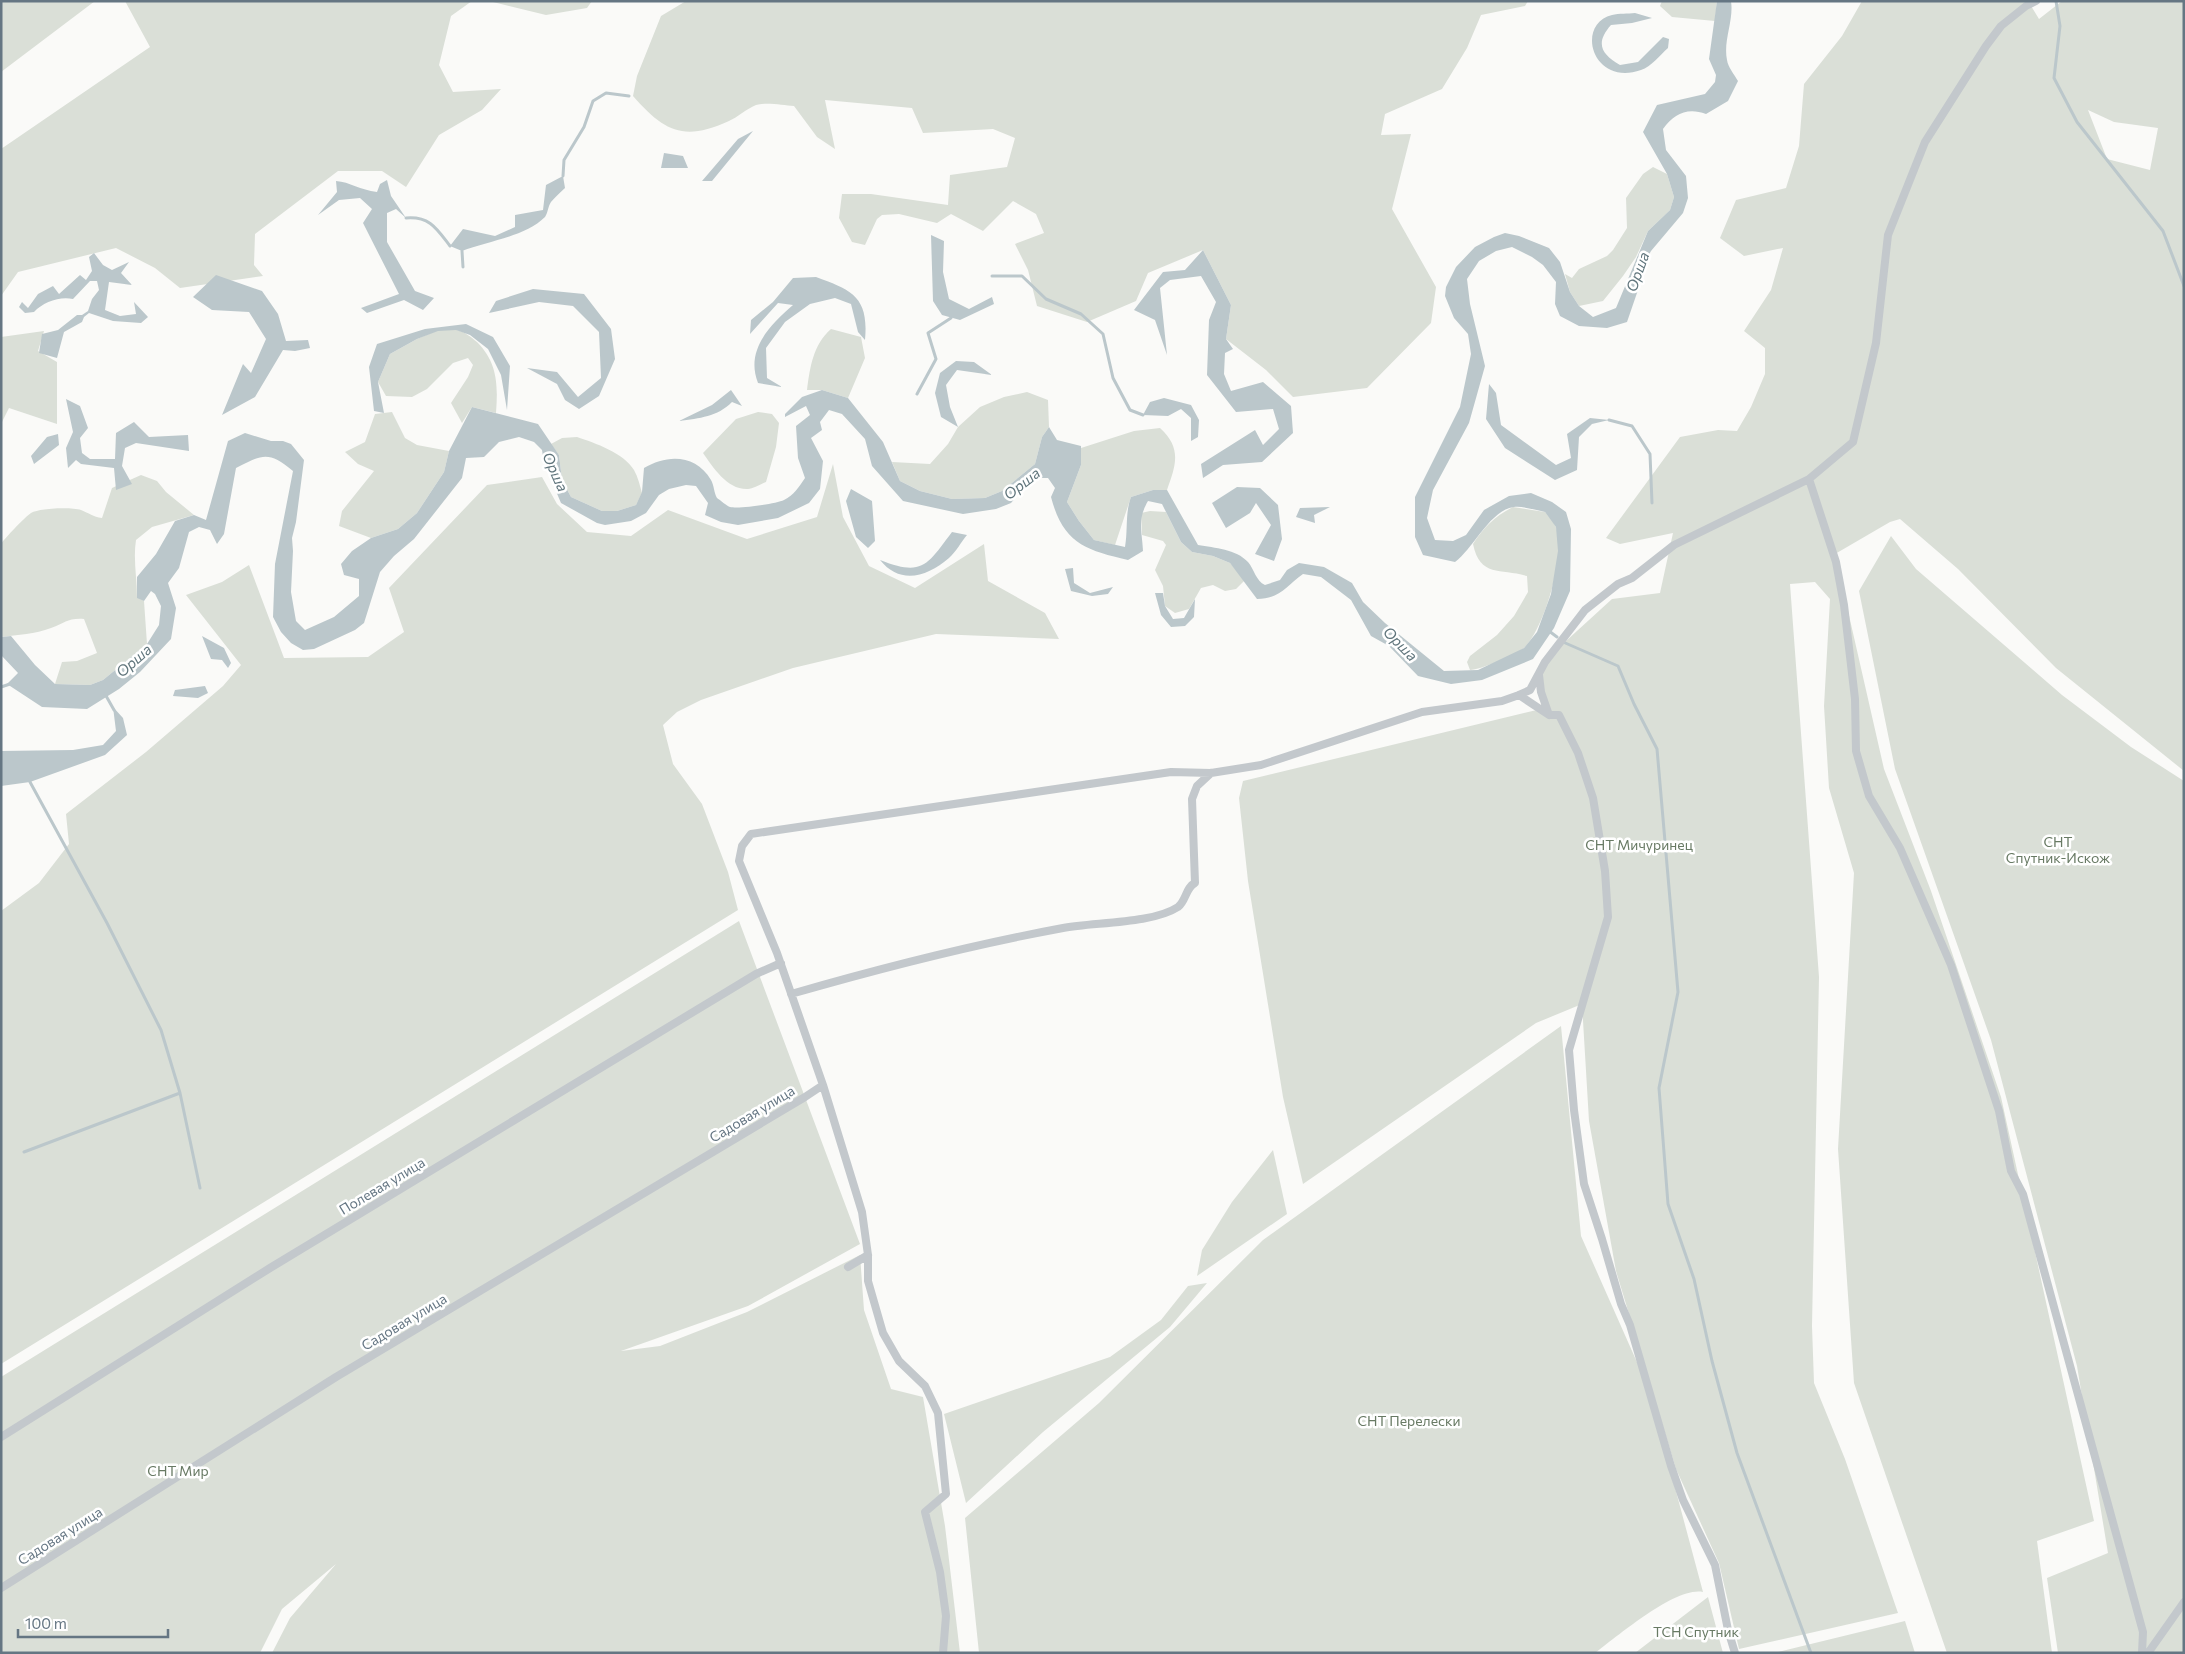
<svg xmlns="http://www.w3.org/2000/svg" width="2185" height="1654" viewBox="0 0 2185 1654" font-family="Commissioner,sans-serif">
<rect width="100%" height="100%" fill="#fafaf8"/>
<!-- green -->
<path fill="#dadfd7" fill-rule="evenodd" d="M1 1H95L1 72Z
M125 1H472L451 16 439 65 453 92 501 89 482 110 439 135 406 187 382 171H338L255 234 254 265 263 276 180 288 155 268 116 248 18 272 1 296V149L150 47Z
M489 1H592L587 8 546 15Z
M686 1H1528L1525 6 1481 15 1467 48 1442 89 1385 114 1381 135 1411 134 1392 209 1436 287 1431 323 1367 388 1293 397 1266 370 1226 339 1231 305 1203 250 1148 273 1136 301 1087 322 1037 306 1028 270 1015 244 1044 233 1036 214 1013 201 983 231 951 214 937 223 899 214 882 215 877 219 865 245 852 242 839 218 842 194H871L948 205 950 175 1007 167 1015 138 993 129 923 133 912 108 825 100 835 149 817 137 794 106C783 105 766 102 756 105 746 109 738 117 729 121 683 142 664 131 633 96L637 76 661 16Z
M1662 1H1717L1715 21 1672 17 1660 6Z
M1862 1H2028L2039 19 2062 1H2184V771L2056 668 1958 569 1900 519 1890 522 1835 554 1884 769 1931 891 2001 1097 2094 1521 2037 1541 2052 1653H1947L1854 1383 1838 1149 1854 873 1829 788 1824 706 1830 599 1815 582 1790 584 1819 977 1812 1326 1814 1383 1845 1459 1898 1613 1739 1649 1719 1563 1676 1469 1616 1271 1589 1121 1582 1004 1536 1023 1303 1184 1283 1097 1248 881 1239 798 1243 781 1541 709 1543 662 1612 599 1660 593 1673 533 1620 544 1606 538 1680 437 1718 430 1737 431 1751 407 1765 374V348L1744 331 1771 290 1783 248 1744 256 1720 238 1736 200 1786 188 1799 146 1804 84 1842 36ZM2088 110 2114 122 2158 128 2150 170 2107 159Z
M1653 167 1667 174 1674 197 1670 210 1648 231 1636 257 1623 276 1603 301 1579 306 1570 292 1565 274 1572 278 1579 269 1607 256 1613 250 1627 228 1626 198 1643 174Z
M831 329 861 337 865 358 848 398 822 390H807C810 367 813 345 831 329Z
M438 330C444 330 452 329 457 330 465 332 471 337 477 342 498 363 498 386 496 413L472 407 462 423 451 403 468 377 473 365 468 358 453 363 427 389 412 397 386 396 378 382 390 354 417 339Z
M44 331 38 351 57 362V424L9 408 1 424V337Z
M1027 392 1048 400 1049 427 1042 437 1035 464 1002 491 985 498 952 499 920 491 900 481 892 462 930 464 948 444 958 427 980 407 1004 397Z
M392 412 405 438 417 445 449 451 444 472 417 513 398 529 371 538 339 526 342 511 374 471 358 464 345 452 365 442 375 414Z
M758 412 772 414 779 423 776 447 766 482C761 484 753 489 748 489 727 490 713 467 703 453L736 419Z
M1160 428C1182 448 1176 465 1167 490H1153L1131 497 1115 545 1094 540 1079 521 1067 502 1081 465V448L1134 431Z
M577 437C595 443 624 453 634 470 638 477 640 486 642 493L636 505 617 511H602L571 497 562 480 559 455 551 444 562 438Z
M833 464 843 517 869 566 915 588 984 544 988 581 1045 613 1059 639 936 634 793 668 701 700 677 712 663 725 673 764 702 804 728 872 738 910 1 1364V911L39 883 69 844 66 814 146 752 223 686 241 665 186 595 222 582 249 565 284 658 368 657 404 632 389 588 487 485 542 477 557 504 587 532 631 536 668 510 747 539 817 517Z
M141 475 157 481 166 492 194 515 152 527 136 540C133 559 137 578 137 597L144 601 147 644 103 680 90 685 55 684 62 662 77 661 97 653 84 619C67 618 66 623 51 628 35 634 18 635 1 637V544C5 538 25 517 31 513 40 508 71 507 81 510 89 513 93 517 102 518L112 488Z
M1513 507 1545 512C1548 516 1554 522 1556 527 1566 554 1545 626 1525 647 1518 654 1480 670 1470 670L1467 662 1470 656 1497 635 1514 616 1528 592 1527 576C1501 568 1480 578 1473 544 1484 527 1495 516 1513 507Z
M1150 511 1166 512 1181 542 1192 552 1213 556 1230 563 1245 580 1236 589 1225 591 1213 585 1201 588 1189 609 1175 613 1165 606 1163 586 1155 570 1166 545 1163 541 1142 535 1141 513Z
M1891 536 1916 569 2062 695 2131 747 2184 781V1653H2058L2047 1578 2108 1553 2077 1366 1991 1040 1895 769 1859 591Z
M739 921 860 1244 748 1306 621 1351 660 1346 747 1312 860 1255 864 1310 891 1389 923 1397 945 1526 960 1653H272L290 1618 336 1564 282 1609 260 1653H1V1377Z
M1561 1026 1581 1236 1648 1387 1703 1592C1676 1586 1618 1636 1595 1653H979L965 1518 1099 1403 1263 1240Z
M1273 1150 1287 1214 1197 1276 1202 1250 1232 1202Z
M1207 1283 1170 1327 1043 1432 966 1503 944 1414 1110 1357 1161 1320 1188 1286Z
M1708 1597 1723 1653H1635Z
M1905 1621 1915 1653H1774Z"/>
<!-- water -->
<path fill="#bbc7cb" d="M1717 1H1731C1734 21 1723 40 1727 60 1728 67 1734 74 1738 81L1728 101 1706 114C1687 107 1674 114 1663 129L1666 150 1686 176 1688 198 1683 213 1651 251 1642 267 1638 290 1627 322 1607 328 1579 326 1560 316 1555 304 1556 282 1543 265 1532 257 1512 247 1496 251 1479 261 1467 279 1470 304 1485 366 1469 423 1433 490 1427 518 1435 540 1453 541 1466 535 1484 510 1509 496 1531 493 1552 502 1566 512 1571 529 1570 591 1554 628 1533 659 1482 680 1451 684 1418 676 1389 646 1371 636 1351 600 1321 577 1303 574C1286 586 1280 599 1257 599L1230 563 1213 556 1192 552 1181 542 1162 504 1148 501C1137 520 1142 530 1143 551L1128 560C1085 550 1063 543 1051 497L1055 488 1048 478H1038L1023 489 1011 503 996 509 963 514 903 501 872 466 865 439 842 414 829 410 820 422 822 430 811 438 823 461 820 489 809 503 778 518 738 525 721 522 705 515 708 503 696 486 686 485 669 489 659 495 646 513 631 521 605 525 597 523 561 503 544 463 542 450 534 442 519 437 499 442 484 457 466 458 462 478 414 539 394 556 380 572 364 623 355 630 314 649 303 650 291 643 281 632 273 617 275 564 293 471C268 450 262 455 236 468L224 534 217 544 210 530 199 527 189 532 179 568 168 583 176 608 171 639 140 672 119 689 87 709 42 707 7 684 18 673 1 655V637L11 636 35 665 55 684 90 685 103 680 147 644 159 625 161 606 155 594 151 591 144 601 137 598V577L156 554 175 521 194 515 206 520 228 441 245 433 271 441H283L291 444 304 460 296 522 292 538 293 551 291 592 296 621 305 630 334 617 359 596V579L344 575 341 564 352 551 371 538 398 529 417 513 444 472 449 451 472 407 538 424 559 455 562 480 571 497 602 511H617L636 505 642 492 644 468C667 454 696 454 711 480 714 485 714 493 717 498 720 500 727 506 730 507 740 509 775 504 784 500 794 495 799 487 805 478L798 458 796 426 810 415 806 406 785 417V414L802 397 822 390 848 398 883 442 900 481 920 491 952 499 985 498 1002 491 1035 464 1042 437 1049 427 1057 440 1081 446V465L1067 502 1079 521 1094 540 1125 547C1128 530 1125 513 1131 497L1153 490H1167L1198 545C1215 548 1236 549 1248 562 1254 569 1256 581 1265 585L1280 580 1287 570 1299 563 1324 567 1352 583 1363 602 1385 623 1444 671 1478 670 1524 648 1537 632 1551 594 1558 551 1556 527 1545 512C1536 510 1523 506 1514 507 1490 510 1473 549 1455 562L1423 555 1415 537V497L1460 407 1471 354 1468 334 1454 318 1445 296 1446 287 1456 267 1475 247 1494 237 1505 233 1519 236 1549 248 1560 262 1570 292 1579 306 1593 317 1616 308 1648 231 1670 210 1674 197 1667 174 1643 132 1657 105 1705 94 1715 82 1716 75 1709 59Z
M1635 13 1652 18 1632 23 1611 25C1595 43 1601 54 1620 65L1638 62 1663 37 1669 39 1668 48C1660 55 1651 67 1641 70 1592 87 1575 24 1612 15 1619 13 1628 14 1635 13Z
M753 131 712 181H702L738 139Z
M664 153 683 156 688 168H661Z
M563 176 565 188C560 193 555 197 551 202 548 206 548 213 545 217 525 237 487 241 462 251L450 246 463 229 495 236 515 227V215L543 210 546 185Z
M387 180 391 196 406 218 396 209 387 213V242L415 291 434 298 423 310 404 300 367 313 361 308 399 294 363 223 372 209 360 198 339 200 318 215 337 192 336 181C350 182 360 190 377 192L380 184Z
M931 235 944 241 943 272 949 299 969 309 992 297 994 304 960 320 942 315 933 301Z
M1203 250 1231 305 1226 339 1233 349 1225 353 1224 374 1231 391 1263 382 1291 406 1293 433 1262 462 1223 465 1203 478 1201 464 1255 430 1263 445 1279 429 1273 409 1236 412 1207 375 1209 320 1216 302 1201 276 1170 280 1160 288 1167 355 1155 320 1134 310 1163 272 1185 270Z
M94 253 103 265 112 270 129 262 121 273 132 285 109 282 105 310 120 316 136 314 134 302 148 317 141 323 113 321 89 313 84 317 82 322 64 332 57 358 39 353 42 334 58 330 77 315H82L88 311 92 299 99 290 97 281H90L73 299C60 296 43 302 34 312L25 313 19 307 22 302 28 308 38 294 53 286 59 294 80 275 86 280 92 271 89 257Z
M216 275 262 291 278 314 286 341 308 340 310 348 295 351 283 350 255 397 222 415 243 364 251 373 266 339 249 312 212 310 193 297Z
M816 277C852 290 869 297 865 340L858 332 851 304 835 298 810 304 785 322 766 348 767 378 782 387 758 383C745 350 770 325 793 305L778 303 750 334 751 320 773 302 793 278Z
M533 289 584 294 611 329 615 359 599 396 579 409 565 400 557 384 527 368 557 372 578 397 601 378 599 332 573 306 539 302 489 313 496 301Z
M466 324 493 337 510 366 507 410 501 375 488 349 470 335 456 330 438 331 417 339 390 354 378 382 384 413 374 411 369 367 377 344 425 329Z
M956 361 974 362 992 375 957 370 946 385 950 407 958 427 941 417 935 393 940 373Z
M1489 384 1496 393 1501 425 1556 465 1571 458 1567 434 1590 418 1609 420 1592 424 1579 437 1577 470 1555 480 1505 448 1486 419Z
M731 390 742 406 732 402C717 417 700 418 679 421L712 405Z
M1164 398 1191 405 1199 420 1198 437 1191 441V418L1181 409 1168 416 1143 415 1150 402Z
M66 399 80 406 88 428 80 438 82 453 90 459H115L116 433 134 422 149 437 188 435 189 451 136 443 125 448 122 466 132 484 116 490 114 468 81 464 76 460 68 468 66 448 73 432Z
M58 434 59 445 34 464 31 456 47 437Z
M1237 487 1260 488 1278 505 1282 539 1274 561 1255 554 1271 525 1256 503 1250 513 1226 528 1212 503Z
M851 489 872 501 875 541 868 548 856 537 846 501Z
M1330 507 1314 515 1315 523 1296 517 1300 508Z
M952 532 967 535C961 542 956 552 949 558 927 577 900 585 880 560 923 577 927 565 952 532Z
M1073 568 1074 583 1090 593 1113 587 1108 594 1092 596 1071 591 1065 569Z
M1155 593H1163L1165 606 1173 619 1184 618 1195 599 1194 617 1185 626 1171 627 1161 615Z
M202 636 224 648 231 663 228 668 222 660 211 659Z
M205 686 208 693 198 698 173 696 175 690Z
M113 707 123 718 127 735 105 755 30 782 1 786V751L73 750 103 745 116 731Z"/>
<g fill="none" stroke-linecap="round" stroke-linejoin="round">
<!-- stream -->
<path stroke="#bbc7cb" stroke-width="3" d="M2056 1 2060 26 2054 78 2077 122 2163 231 2184 286
M563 176 564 160 584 127 593 101 606 93 629 96
M406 218C430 216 437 229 450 246
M462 251 463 267
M992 276H1022L1046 299 1081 314 1103 334 1113 378 1130 410 1143 415
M917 394 936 359 928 333 951 318
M1609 420 1632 426 1650 454 1652 503
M1549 631 1557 637
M1563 642 1618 666 1634 704 1657 749 1678 992 1659 1088 1668 1204 1694 1279 1712 1361 1737 1453 1811 1653
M1 687 10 684
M105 694 114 710
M30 779V782L107 923 161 1030 180 1093 200 1188
M24 1152 180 1093"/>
<!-- minor -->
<path stroke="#c3c8cc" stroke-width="8" d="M1809 479 1836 562 1844 605 1855 699 1856 751 1869 796 1900 848 1951 965 1999 1111 2011 1171 2023 1194 2143 1632 2142 1653
M1539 675 1541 692 1549 715H1559L1578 753 1593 798 1605 871 1608 917 1569 1050 1574 1110 1584 1184 1602 1239 1621 1304 1630 1325 1671 1466 1683 1500 1715 1565 1728 1630 1735 1653
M1519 695 1549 715
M791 994C881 968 971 945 1063 928 1094 922 1152 924 1178 907 1186 901 1186 887 1195 883L1192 799 1197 786 1211 773
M848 1267 868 1255
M1 1437 270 1268 756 974 781 963
M1 1588 336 1377 805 1097 823 1085
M943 1653 946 1616 940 1572 925 1512 946 1494 938 1413 925 1386 899 1361 883 1333 868 1281V1255L862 1212 823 1085 777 953 739 861 742 846 751 834 1171 772 1211 773 1261 765 1422 712 1502 701 1519 695 1530 690 1545 662 1585 610 1618 584 1632 578 1674 545 1809 479 1853 442 1876 343 1888 235 1925 142 1986 46 2001 26 2026 6 2036 1
M2148 1653 2184 1602"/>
</g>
<g text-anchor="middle" stroke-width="5" stroke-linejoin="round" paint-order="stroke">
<!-- park labels -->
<g font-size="14" fill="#687a64" stroke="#fff">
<text x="2058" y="847">СНТ<tspan x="2058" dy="16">Спутник-Искож</tspan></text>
<text x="1639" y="850">СНТ Мичуринец</text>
<text x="1409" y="1426">СНТ Перелески</text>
<text x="178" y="1476">СНТ Мир</text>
<text x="1696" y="1637">ТСН Спутник</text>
</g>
<!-- street labels -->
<g font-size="14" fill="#657683" stroke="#fff">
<text transform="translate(752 1114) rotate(-31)" y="5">Садовая улица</text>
<text transform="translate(382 1186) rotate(-31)" y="5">Полевая улица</text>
<text transform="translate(404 1322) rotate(-31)" y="5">Садовая улица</text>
<text transform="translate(60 1536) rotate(-32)" y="5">Садовая улица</text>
</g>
<!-- water labels -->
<g font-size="15" font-style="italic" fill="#60757c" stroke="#fff">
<text transform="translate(1638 272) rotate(-70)" y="5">Орша</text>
<text transform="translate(555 472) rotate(66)" y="5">Орша</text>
<text transform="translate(1022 484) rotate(-38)" y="5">Орша</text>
<text transform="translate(1400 644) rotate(45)" y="5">Орша</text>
<text transform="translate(134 661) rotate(-41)" y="5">Орша</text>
</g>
</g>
<!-- border -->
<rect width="2185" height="1654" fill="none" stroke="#657683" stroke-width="5"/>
<!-- scale -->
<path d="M18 1629v8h150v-8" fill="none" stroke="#657683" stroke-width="2.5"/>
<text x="25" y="1629" font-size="15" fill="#657683" stroke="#ffffff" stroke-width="4" paint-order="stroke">100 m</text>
</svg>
